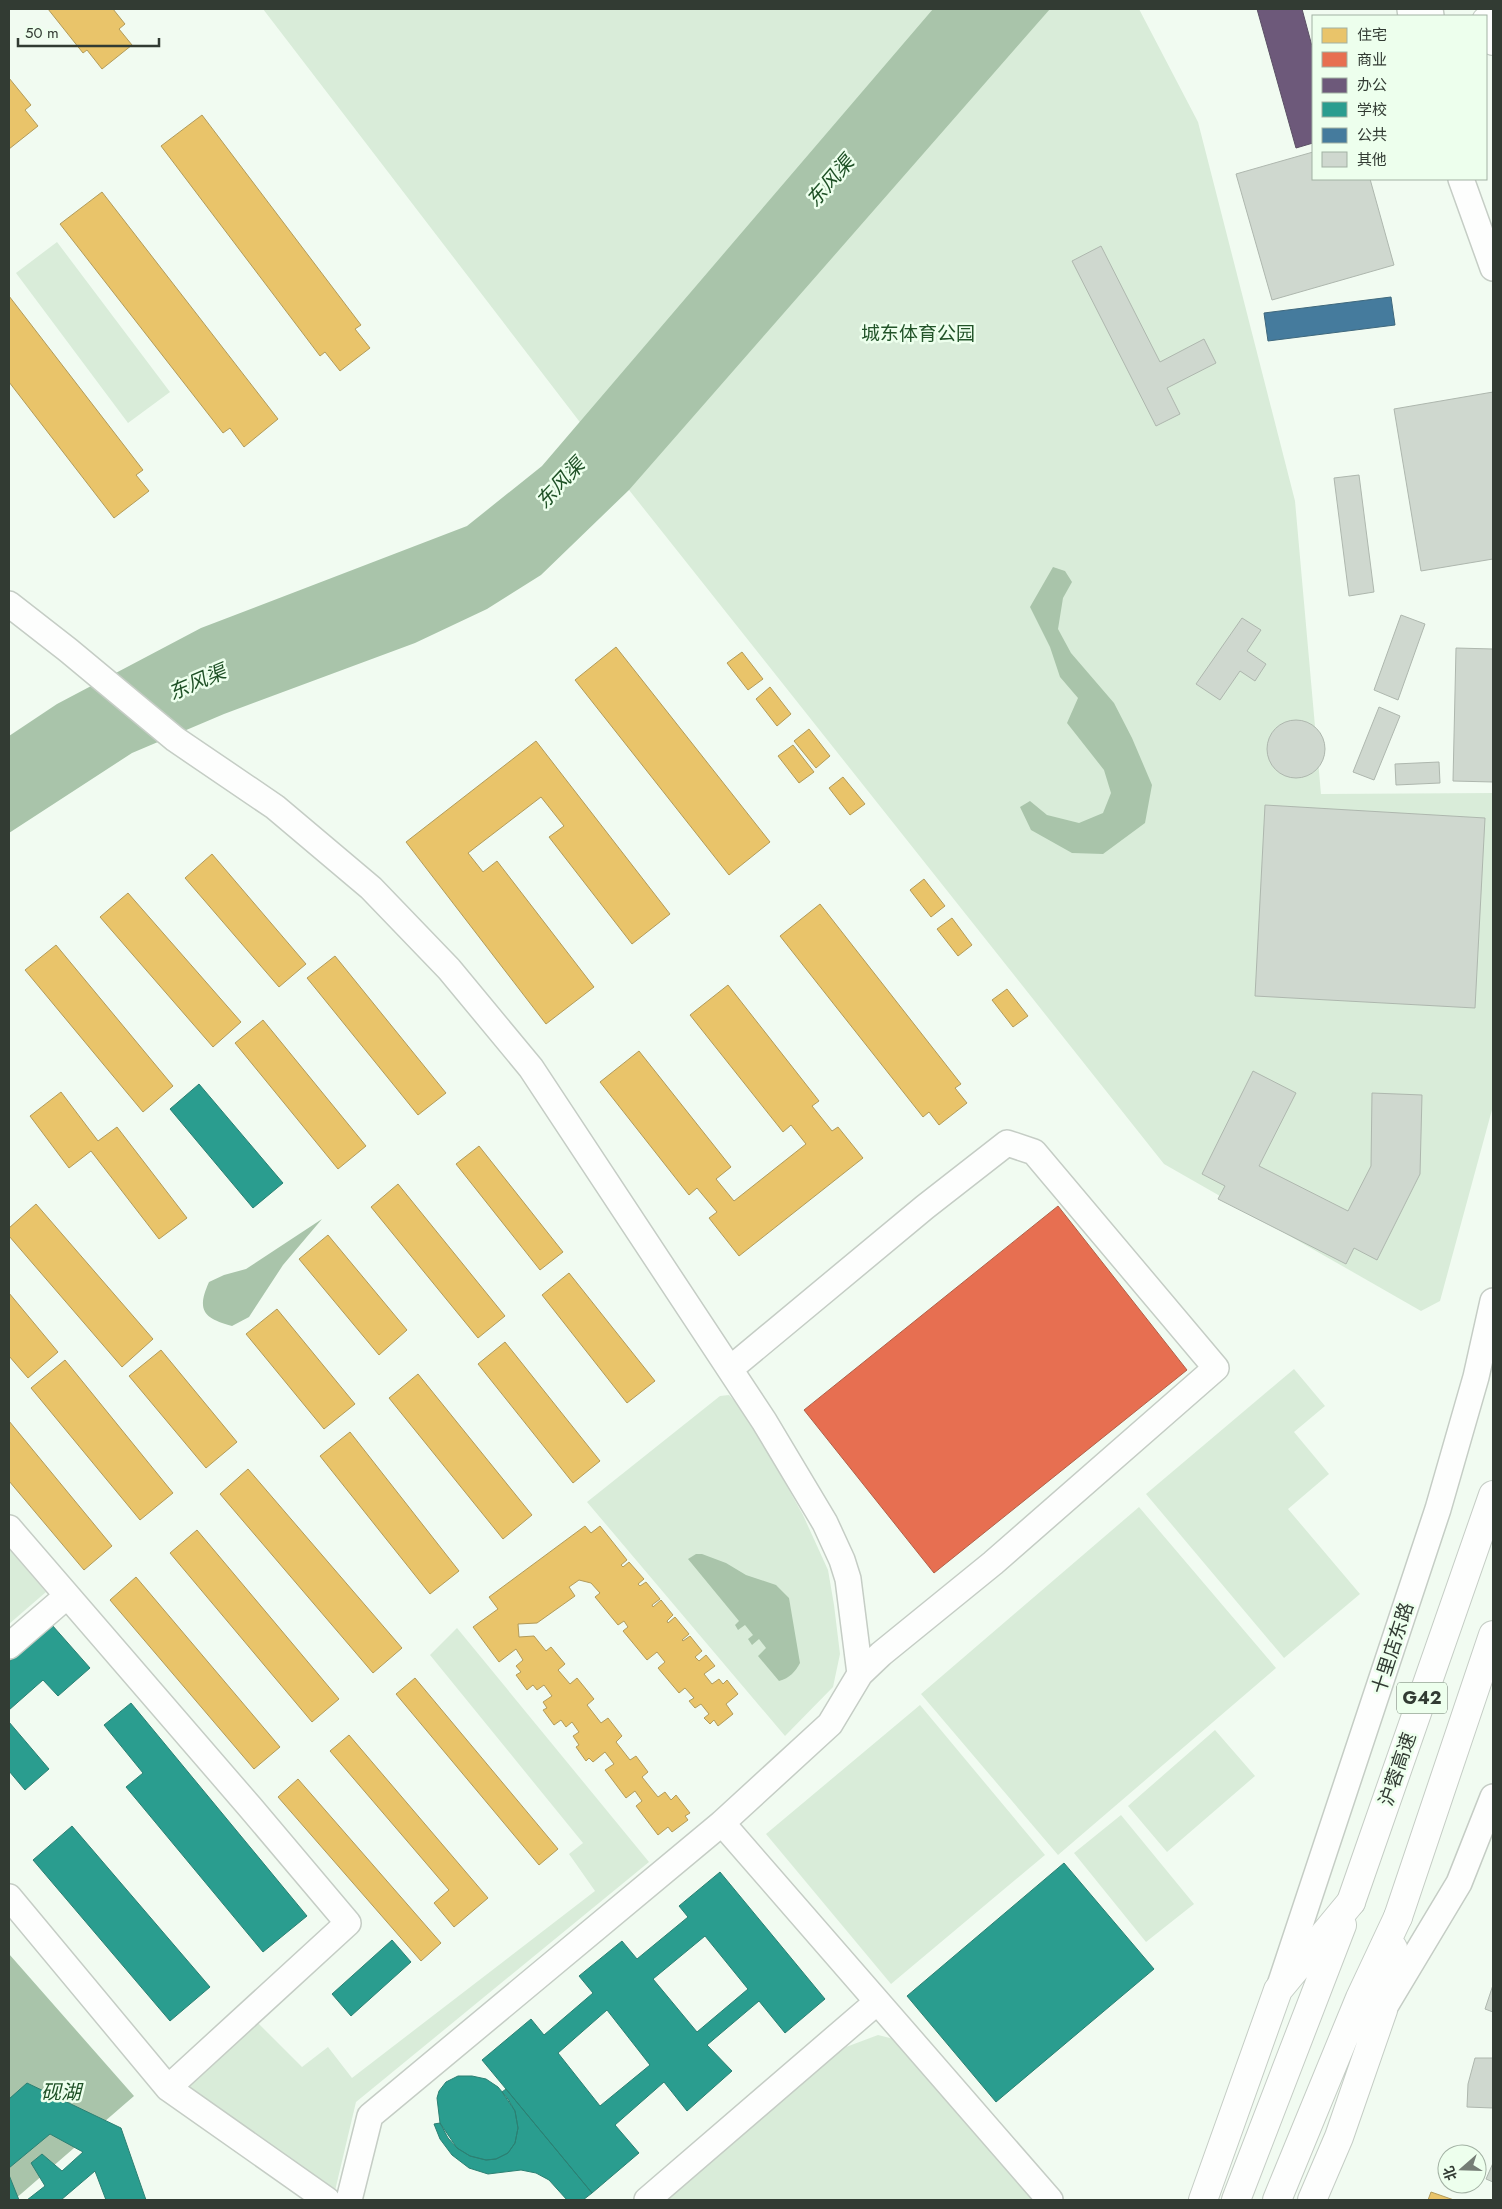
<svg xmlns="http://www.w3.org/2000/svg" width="1502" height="2209" viewBox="0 0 1502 2209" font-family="Jost,'Noto Sans SC',sans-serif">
<rect width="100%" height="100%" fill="#f1fbf1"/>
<!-- green -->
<path fill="#d9ecd9" d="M263 9H1139L1198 122 1295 501 1321 794 1493 793V1106L1440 1301 1421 1311 1164 1164 629 490 579 421Z
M57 242 170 392 128 423 16 273Z
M1294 1369 1325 1406 1294 1432 1329 1474 1288 1509 1360 1594 1284 1658 1146 1494Z
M729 1395 747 1415 803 1515 828 1570 834 1605 840 1654 833 1687 785 1736 587 1502 720 1396Z
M1139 1507 1276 1668 1058 1855 921 1694Z
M9 1549 46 1592 9 1624Z
M457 1628 649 1862 356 2102 334 2195 181 2086 255 2020 302 2067 328 2047 352 2078 595 1891 569 1854 583 1843 430 1655Z
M920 1705 1045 1855 891 1984 766 1834Z
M1215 1730 1255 1776 1167 1852 1128 1806Z
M1121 1815 1194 1904 1146 1942 1074 1853Z
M878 2035 898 2040 1034 2200H660L751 2121 846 2047Z"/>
<!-- water -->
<path fill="#a9c4aa" d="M933 9H1050L629 490 541 575 487 609 415 643 224 714 132 753 9 833V736L57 704 201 628 467 526 542 466Z
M1053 567 1065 571 1072 582 1063 598 1058 629 1071 653 1114 703 1132 738 1152 785 1145 823 1103 854 1072 853 1031 830 1020 807 1030 801 1047 815 1079 823 1103 813 1111 793 1104 770 1067 723 1078 698 1060 677 1050 647 1030 607Z
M322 1219 283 1265 249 1317 232 1326C204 1318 196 1311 209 1282L224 1275 246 1269Z
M696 1554H702L726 1563 746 1575 776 1585 789 1598 800 1663C795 1672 790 1678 779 1681L758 1656 766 1648 759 1639 752 1645 748 1639 753 1635 745 1625 738 1630 735 1625 739 1621 688 1559Z
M9 1954 134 2096 14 2200H9Z"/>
<!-- homes -->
<path fill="#e9c46a" stroke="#b29b5a" d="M48 9H113L125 24 119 29 132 45 102 69 87 50 83 53Z
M9 78 31 105 25 110 38 126 9 149Z
M202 115 361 325 355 329 370 348 340 371 325 352 320 356 161 146Z
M102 192 278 419 244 447 230 428 223 433 60 224Z
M9 296 143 470 136 475 149 491 114 518 9 382Z
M616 647 770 842 729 875 575 680Z
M742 652 763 679 748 690 727 663Z
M770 687 791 714 777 726 756 699Z
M809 729 830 756 816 768 794 741Z
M536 741 670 914 632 944 549 837 564 826 541 797 468 853 483 872 497 861 594 987 546 1024 406 842Z
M793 745 814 772 799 783 778 756Z
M843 777 865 804 850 815 829 788Z
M212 854 306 964 279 987 185 878Z
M924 879 945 906 931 917 910 890Z
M128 893 241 1022 213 1047 100 917Z
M820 904 961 1084 955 1088 967 1103 939 1125 929 1112 923 1117 780 936Z
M952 918 972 945 958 956 937 929Z
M56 945 173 1086 143 1112 25 970Z
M335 956 446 1093 418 1115 307 978Z
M728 985 819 1101 812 1106 832 1131 838 1127 863 1158 739 1256 709 1218 717 1212 697 1188 689 1195 600 1082 639 1051 731 1167 716 1179 734 1201 806 1144 791 1125 783 1132 690 1015Z
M1007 989 1028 1016 1013 1027 992 1000Z
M263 1020 366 1146 338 1169 235 1043Z
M61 1092 98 1141 117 1127 187 1218 159 1239 91 1151 69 1168 30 1116Z
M479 1146 563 1252 540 1270 456 1164Z
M398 1184 505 1316 478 1338 371 1207Z
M36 1204 153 1339 122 1367 9 1236V1228Z
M328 1235 407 1330 379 1355 299 1259Z
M569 1273 655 1381 627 1403 542 1295Z
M9 1293 58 1352 28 1378 9 1356Z
M277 1309 355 1404 324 1429 246 1334Z
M505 1342 600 1461 573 1483 478 1364Z
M161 1350 237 1442 206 1468 129 1376Z
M65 1360 173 1493 140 1520 31 1388Z
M418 1374 532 1515 503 1539 389 1398Z
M9 1421 112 1546 84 1570 9 1481Z
M350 1432 459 1571 430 1594 320 1456Z
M248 1469 402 1648 373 1673 220 1494Z
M585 1526 591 1533 600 1526 627 1560 621 1565 623 1567 629 1562 644 1579 638 1584 640 1586 646 1582 660 1599 652 1605 653 1607 661 1600 673 1615 667 1621 668 1623 675 1617 689 1634 682 1640 683 1641 690 1636 702 1651 695 1657 699 1661 706 1655 715 1666 704 1674 712 1684 719 1679 723 1684 727 1680 738 1694 726 1704 733 1714 718 1726 714 1720 710 1724 704 1718 709 1714 701 1704 695 1708 689 1701 694 1698 685 1688 679 1693 658 1668 665 1662 657 1652 647 1660 623 1631 628 1627 624 1621 618 1625 595 1597 600 1593 591 1583 579 1580 569 1587 575 1596 537 1623 518 1624 519 1637 534 1636 546 1651 551 1647 565 1664 558 1670 570 1684 577 1678 594 1699 587 1705 601 1723 608 1718 622 1736 616 1742 630 1760 636 1756 648 1772 642 1777 658 1797 665 1792 671 1800 676 1795 690 1813 685 1816 688 1820 672 1832 668 1827 658 1835 636 1806 642 1801 635 1791 626 1798 605 1770 614 1764 605 1752 593 1762 589 1758 586 1761 576 1747 579 1745 573 1736 579 1732 572 1722 566 1727 561 1720 554 1725 543 1710 547 1708 543 1702 552 1696 544 1685 537 1690 533 1685 527 1690 516 1675 521 1672 516 1666 523 1660 516 1649 499 1662 473 1627 498 1609 489 1597Z
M197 1530 339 1699 312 1722 170 1553Z
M136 1577 280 1747 254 1769 110 1600Z
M415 1678 558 1849 539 1865 396 1694Z
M349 1735 488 1898 454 1927 434 1903 449 1890 330 1751Z
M298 1779 441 1943 421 1961 278 1797Z
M1431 2192 1454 2200H1428Z"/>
<!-- shops -->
<path fill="#e76f51" stroke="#b15f48" d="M1058 1206 1187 1370 934 1573 804 1410Z"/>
<!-- offices -->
<path fill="#6d597a" stroke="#5b5065" d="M1257 9H1302L1313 50V143L1296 148Z"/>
<!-- schools -->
<path fill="#2a9d8f" stroke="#2c8073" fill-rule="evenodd" d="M199 1084 283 1183 253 1208 170 1109Z
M52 1625 90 1668 58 1696 43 1680 9 1710V1662Z
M131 1703 307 1916 263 1952 126 1787 143 1773 104 1725Z
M9 1722 49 1769 25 1790 9 1771Z
M72 1826 210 1987 170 2021 33 1860Z
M1064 1863 1154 1969 996 2102 907 1996Z
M720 1872 825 1999 785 2033 759 2001 707 2045 732 2071 687 2111 664 2082 615 2125 639 2153 592 2193 482 2060 531 2019 544 2035 593 1993 579 1976 622 1941 637 1959 688 1917 679 1906ZM705 1936 748 1989 697 2032 653 1979ZM607 2010 650 2065 600 2106 558 2053Z
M392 1940 411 1962 351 2016 332 1994Z
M458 2076H472L486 2079 498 2087 508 2099 515 2111 518 2128 515 2143 508 2153 496 2159 486 2160 470 2156 457 2148 448 2138 440 2123 437 2098 439 2091 446 2082Z
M27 2083 121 2128 146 2200H106L95 2171 61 2200H27L45 2186 31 2163 42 2154 62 2171 83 2152 50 2134 9 2168V2099Z
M506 2089 592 2193 583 2200H567L549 2180 536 2173 521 2170 488 2174 469 2168 452 2155 440 2139 434 2124 440 2123 457 2148 470 2156 486 2160 496 2159 508 2153 515 2143 518 2128 515 2111 502 2092Z
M9 2175 19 2200H9Z"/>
<!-- public -->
<path fill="#457b9d" stroke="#3f687d" d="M1391 297 1395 325 1268 341 1264 313Z"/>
<!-- building -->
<path fill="#cfd8cf" stroke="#aeb7ae" d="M1313 152V179H1370L1394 265 1272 300 1236 174Z
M1101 246 1160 362 1204 339 1216 363 1167 388 1180 414 1156 426 1072 261Z
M1493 392V559L1421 571 1394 409Z
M1359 475 1374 592 1349 596 1334 478Z
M1401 615 1425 624 1398 700 1374 690Z
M1242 618 1261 630 1247 651 1266 664 1255 681 1240 671 1220 700 1196 684Z
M1456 648 1493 649V782L1453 781Z
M1379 707 1400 716 1374 780 1353 772Z
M1267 749a29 29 0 1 1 58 0a29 29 0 1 1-58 0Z
M1439 762 1440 783 1396 785 1395 764Z
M1265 805 1485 818 1475 1008 1255 996Z
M1253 1071 1296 1093 1259 1166 1348 1211 1371 1166 1372 1093 1422 1095 1420 1174 1377 1260 1354 1248 1346 1264 1218 1199 1225 1186 1202 1174Z
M1493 1985V2012L1485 2009Z
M1475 2058H1493V2108L1467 2107 1468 2084Z
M1493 2163V2182L1486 2179Z"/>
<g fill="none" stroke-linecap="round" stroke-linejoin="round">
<!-- minor casing -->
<g stroke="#c5cdc5" stroke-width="28">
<path id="minor" d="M1410 9 1411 16
M1430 9 1431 16
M1461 179 1493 268
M9 604 68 650 175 739 275 807 371 888 449 969 531 1068 764 1421 825 1523 842 1560 848 1579 860 1674 830 1724 722 1823 370 2116 349 2200
M730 1369 925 1207 1007 1143 1034 1152 1216 1368 993 1563 881 1654 860 1674
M9 1528 250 1807 348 1923 168 2088
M9 1646 67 1596
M722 1823 1050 2200
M9 1897 168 2088 327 2200
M1279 1988 1438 1509 1476 1377 1493 1301
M1384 2008 1459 1883 1493 1797
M647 2200 877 2002"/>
</g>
<!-- major casing -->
<g stroke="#c5cdc5" stroke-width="30">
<path id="major" d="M1203 2200 1278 1990 1351 1902
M1236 2200 1342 1925
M1277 2200 1360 1998 1398 1917
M1312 2200 1339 2137 1383 2010 1393 1948"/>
</g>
<!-- highway casing -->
<g stroke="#c5cdc5" stroke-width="30">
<path id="highway" d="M1486 21 1493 41
M1351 1902 1493 1495
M1398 1917 1493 1635"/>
</g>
<!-- minor -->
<use href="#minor" stroke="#fdfefd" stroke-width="25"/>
<!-- major -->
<use href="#major" stroke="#fdfefd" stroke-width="28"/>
<!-- highway -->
<use href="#highway" stroke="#fdfefd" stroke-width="28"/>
</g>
<g text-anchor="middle" stroke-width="5" stroke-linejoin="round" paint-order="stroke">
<!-- shield labels -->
<rect fill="#edffed" stroke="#6a766b" stroke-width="1" x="1397" y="1682.5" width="50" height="31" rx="4"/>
<g font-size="18" font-weight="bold" fill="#323b33">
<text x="1422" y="1704">G42</text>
</g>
<!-- park labels -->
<g font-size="19" fill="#225429" stroke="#edffed">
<text x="918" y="340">城东体育公园</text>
</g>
<!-- street labels -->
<g font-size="19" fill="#323b33" stroke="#edffed">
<text transform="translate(1392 1648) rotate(-72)" y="7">十里店东路</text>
<text transform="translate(1397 1769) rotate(-71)" y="7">沪蓉高速</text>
</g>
<!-- water labels -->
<g font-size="20" font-style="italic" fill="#1e5025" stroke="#edffed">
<text transform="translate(830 181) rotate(-49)" y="7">东风渠</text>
<text transform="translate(560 483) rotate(-47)" y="7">东风渠</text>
<text transform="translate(197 682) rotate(-23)" y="7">东风渠</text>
<text x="61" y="2099">砚湖</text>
</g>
</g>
<!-- border -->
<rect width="1502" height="2209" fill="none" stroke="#323b33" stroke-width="20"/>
<!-- legend -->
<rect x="1312" y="15" width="175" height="165" fill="#edffed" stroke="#a2b1a3"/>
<rect x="1322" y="28" width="25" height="15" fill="#e9c46a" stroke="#a2b1a3"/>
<text x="1357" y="40" font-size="15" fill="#323b33">住宅</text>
<rect x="1322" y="52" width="25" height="15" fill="#e76f51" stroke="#a2b1a3"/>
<text x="1357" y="65" font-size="15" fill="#323b33">商业</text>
<rect x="1322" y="78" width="25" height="15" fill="#6d597a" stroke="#a2b1a3"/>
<text x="1357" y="90" font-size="15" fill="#323b33">办公</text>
<rect x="1322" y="102" width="25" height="15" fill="#2a9d8f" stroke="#a2b1a3"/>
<text x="1357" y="115" font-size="15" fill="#323b33">学校</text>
<rect x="1322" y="128" width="25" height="15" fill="#457b9d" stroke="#a2b1a3"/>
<text x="1357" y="140" font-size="15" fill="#323b33">公共</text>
<rect x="1322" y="152" width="25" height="15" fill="#cfd8cf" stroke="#a2b1a3"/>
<text x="1357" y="165" font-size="15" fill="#323b33">其他</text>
<!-- north arrow -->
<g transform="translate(1462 2169) rotate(250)"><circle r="24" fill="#edffed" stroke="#a2b1a3"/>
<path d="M0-4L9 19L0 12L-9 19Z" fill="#757e76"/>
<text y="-8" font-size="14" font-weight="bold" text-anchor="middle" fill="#323b33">北</text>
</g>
<!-- scale -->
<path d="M18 38v8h141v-8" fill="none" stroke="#323b33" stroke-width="2.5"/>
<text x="25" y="38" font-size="15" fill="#323b33" stroke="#edffed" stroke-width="4" paint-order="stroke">50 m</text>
</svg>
